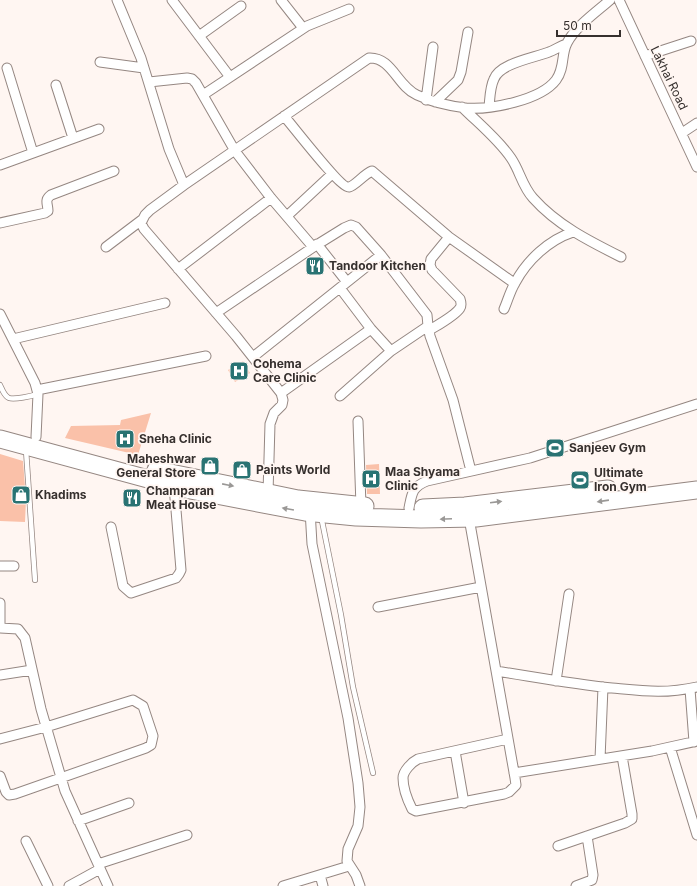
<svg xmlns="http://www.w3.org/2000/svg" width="697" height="886" viewBox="0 0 697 886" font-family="Inter,sans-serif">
<rect width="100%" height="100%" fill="#fff6f2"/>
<!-- building -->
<path fill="#fac1a9" d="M243 361 250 373 235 382 228 370Z
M151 413 138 455 65 438 71 426 120 425 121 420Z
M0 454 23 461 26 500 25 522 0 521Z
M379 464 380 494H367L366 465Z"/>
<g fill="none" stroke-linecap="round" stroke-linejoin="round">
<!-- lane casing -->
<g stroke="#958782" stroke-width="6">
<path id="lane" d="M0 385C2 389 4 396 9 398 14 400 32 396 38 394
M26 450 35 580
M321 516 341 615 353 687 373 773"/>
</g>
<!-- street casing -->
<g stroke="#958782" stroke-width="11">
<path id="street" d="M117 0 141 58 169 149 184 185
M172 0 230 77
M281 0 303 28
M619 0 697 167
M199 36 241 6
M645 56 691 41
M100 62 144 68
M7 68 33 153
M149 82 187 78 192 79 196 83 235 151 271 198 313 247
M56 85 73 138
M203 95 307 26 349 9
M426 100 433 47
M435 102 458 80 461 72 468 32
M462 107C478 123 498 139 511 158 520 171 522 186 533 198 557 225 589 241 621 257
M489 107C490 97 490 87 494 79 500 63 534 58 549 52 555 50 560 46 566 44
M284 116C293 126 340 188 349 187 355 186 364 174 372 171L449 237 514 283
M682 133 697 123
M0 165 99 129
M287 216 332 174
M0 223 45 213 48 211C48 204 44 200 51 195L114 171
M317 244 347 282
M106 247 143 219
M178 269 271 198
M340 288 371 329 391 351
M504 309C508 300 510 291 515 283 527 260 549 240 573 232
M216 313 315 246 344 228 351 225 356 227 381 255 427 315 428 326 391 351 340 396
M0 314 35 383 38 394 36 437
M428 326 430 336 453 400 471 471
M428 331C436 326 455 316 460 308 462 305 461 302 460 299L432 270 430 265 431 259 449 237
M13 339 165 303
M253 357 381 255
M37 390 206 356
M281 393 371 329
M358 421 361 506
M268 493 270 424 274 413 282 405 283 400 281 393 236 336 144 229 141 223 145 215 150 210 184 185 369 58C392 57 397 86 417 95 432 102 449 106 466 108 491 110 541 100 556 80 565 68 561 54 567 43 575 27 596 12 610 0
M409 508C412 493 412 487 427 481L530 458 697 404
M310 510 312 544 348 718 358 783 360 807 358 826 348 849 347 861 356 875 360 886
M469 518 515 778 516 785 509 792 504 794 416 811 412 809C408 801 403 788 403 778 403 771 412 762 418 759L508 739
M111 527 123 586 131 593 176 578 179 574 181 570 174 486
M0 566H14
M0 603V628
M378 607 481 587
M0 628 18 629 25 638 41 709 65 791 108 886
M496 671C535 677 573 684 612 688 644 691 665 694 697 687
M0 675 32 670
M556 681 569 594
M690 689 694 742
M0 739 46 727 133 700 143 706 153 736 151 745 146 748 15 794 9 795 6 792 0 776
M670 747 697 835
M455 751 464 803
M600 759 603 687
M514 773 652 751 697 741
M78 821 129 803
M26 841 48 886
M558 846 625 823 632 819V814L622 756
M98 864 187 835
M320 875 323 886
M69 886 100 869
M283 886 349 866
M576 886 592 880 593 875 587 836"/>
</g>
<!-- highway casing -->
<g stroke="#958782" stroke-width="19">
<path id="highway" d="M0 439 185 489 305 512 356 517 421 519 476 518 697 490
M156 470 298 499 365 506
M423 508 465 506 608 489"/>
</g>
<!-- lane -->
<use href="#lane" stroke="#fff" stroke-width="4.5"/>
<!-- street -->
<use href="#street" stroke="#fff" stroke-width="9"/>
<!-- highway -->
<use href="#highway" stroke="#fff" stroke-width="17"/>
</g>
<!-- one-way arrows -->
<defs><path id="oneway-solid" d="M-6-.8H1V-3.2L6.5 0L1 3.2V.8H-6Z"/></defs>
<g fill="#9a9896">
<use href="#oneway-solid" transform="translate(228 485) rotate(11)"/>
<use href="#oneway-solid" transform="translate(603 501) rotate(172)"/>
<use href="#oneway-solid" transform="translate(496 502) rotate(-7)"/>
<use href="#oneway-solid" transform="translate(288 509) rotate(-170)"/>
<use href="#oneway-solid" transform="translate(446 519) rotate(178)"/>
</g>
<!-- icons -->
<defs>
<g id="restaurant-square" transform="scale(1)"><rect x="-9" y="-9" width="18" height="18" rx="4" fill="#297373" stroke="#fff6f2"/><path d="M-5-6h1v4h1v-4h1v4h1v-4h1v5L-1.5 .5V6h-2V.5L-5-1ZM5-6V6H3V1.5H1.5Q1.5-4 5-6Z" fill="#fff"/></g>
<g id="hospital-square" transform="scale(1)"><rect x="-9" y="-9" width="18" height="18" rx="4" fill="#297373" stroke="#fff6f2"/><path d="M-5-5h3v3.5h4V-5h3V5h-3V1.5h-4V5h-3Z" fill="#fff"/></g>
<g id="stadium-square" transform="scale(1)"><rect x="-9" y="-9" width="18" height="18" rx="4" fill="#297373" stroke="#fff6f2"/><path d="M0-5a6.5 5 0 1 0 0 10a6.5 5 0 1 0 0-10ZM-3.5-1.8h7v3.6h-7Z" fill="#fff"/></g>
<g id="shop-square" transform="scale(1)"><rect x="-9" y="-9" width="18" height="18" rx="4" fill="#297373" stroke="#fff6f2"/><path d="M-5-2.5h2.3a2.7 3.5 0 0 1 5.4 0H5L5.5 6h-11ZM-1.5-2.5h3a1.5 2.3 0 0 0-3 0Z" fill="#fff"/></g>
</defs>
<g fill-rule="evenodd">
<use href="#restaurant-square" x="315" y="266"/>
<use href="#hospital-square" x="239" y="371"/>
<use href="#hospital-square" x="125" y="439"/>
<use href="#stadium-square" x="555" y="448"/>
<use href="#shop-square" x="210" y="466"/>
<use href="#shop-square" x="242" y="470"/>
<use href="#hospital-square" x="371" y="479"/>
<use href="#stadium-square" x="580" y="480"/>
<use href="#shop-square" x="21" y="495"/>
<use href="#restaurant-square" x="132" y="498"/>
</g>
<g text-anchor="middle" stroke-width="3.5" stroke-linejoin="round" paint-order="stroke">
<!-- street labels -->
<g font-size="12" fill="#36302e" stroke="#fff6f2">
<text transform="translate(669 78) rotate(64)" y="4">Lakhai Road</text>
</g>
<!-- poi labels -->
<g font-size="12" font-weight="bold" fill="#36302e" stroke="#fff6f2" text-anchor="start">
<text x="329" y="270">Tandoor Kitchen</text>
<text x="253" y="368">Cohema<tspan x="253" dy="14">Care Clinic</tspan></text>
<text x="139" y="443">Sneha Clinic</text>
<text x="569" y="452">Sanjeev Gym</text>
<text x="196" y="463" text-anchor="end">Maheshwar<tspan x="196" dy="14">General Store</tspan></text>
<text x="256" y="474">Paints World</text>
<text x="385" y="476">Maa Shyama<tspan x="385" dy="14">Clinic</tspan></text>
<text x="594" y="477">Ultimate<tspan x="594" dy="14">Iron Gym</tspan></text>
<text x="146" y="495">Champaran<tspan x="146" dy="14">Meat House</tspan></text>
<text x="35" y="499">Khadims</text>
</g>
</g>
<!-- scale -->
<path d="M557 30v6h63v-6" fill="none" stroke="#36302e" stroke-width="2"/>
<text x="563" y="30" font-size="12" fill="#36302e" stroke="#fff6f2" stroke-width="3" paint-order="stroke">50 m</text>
</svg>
